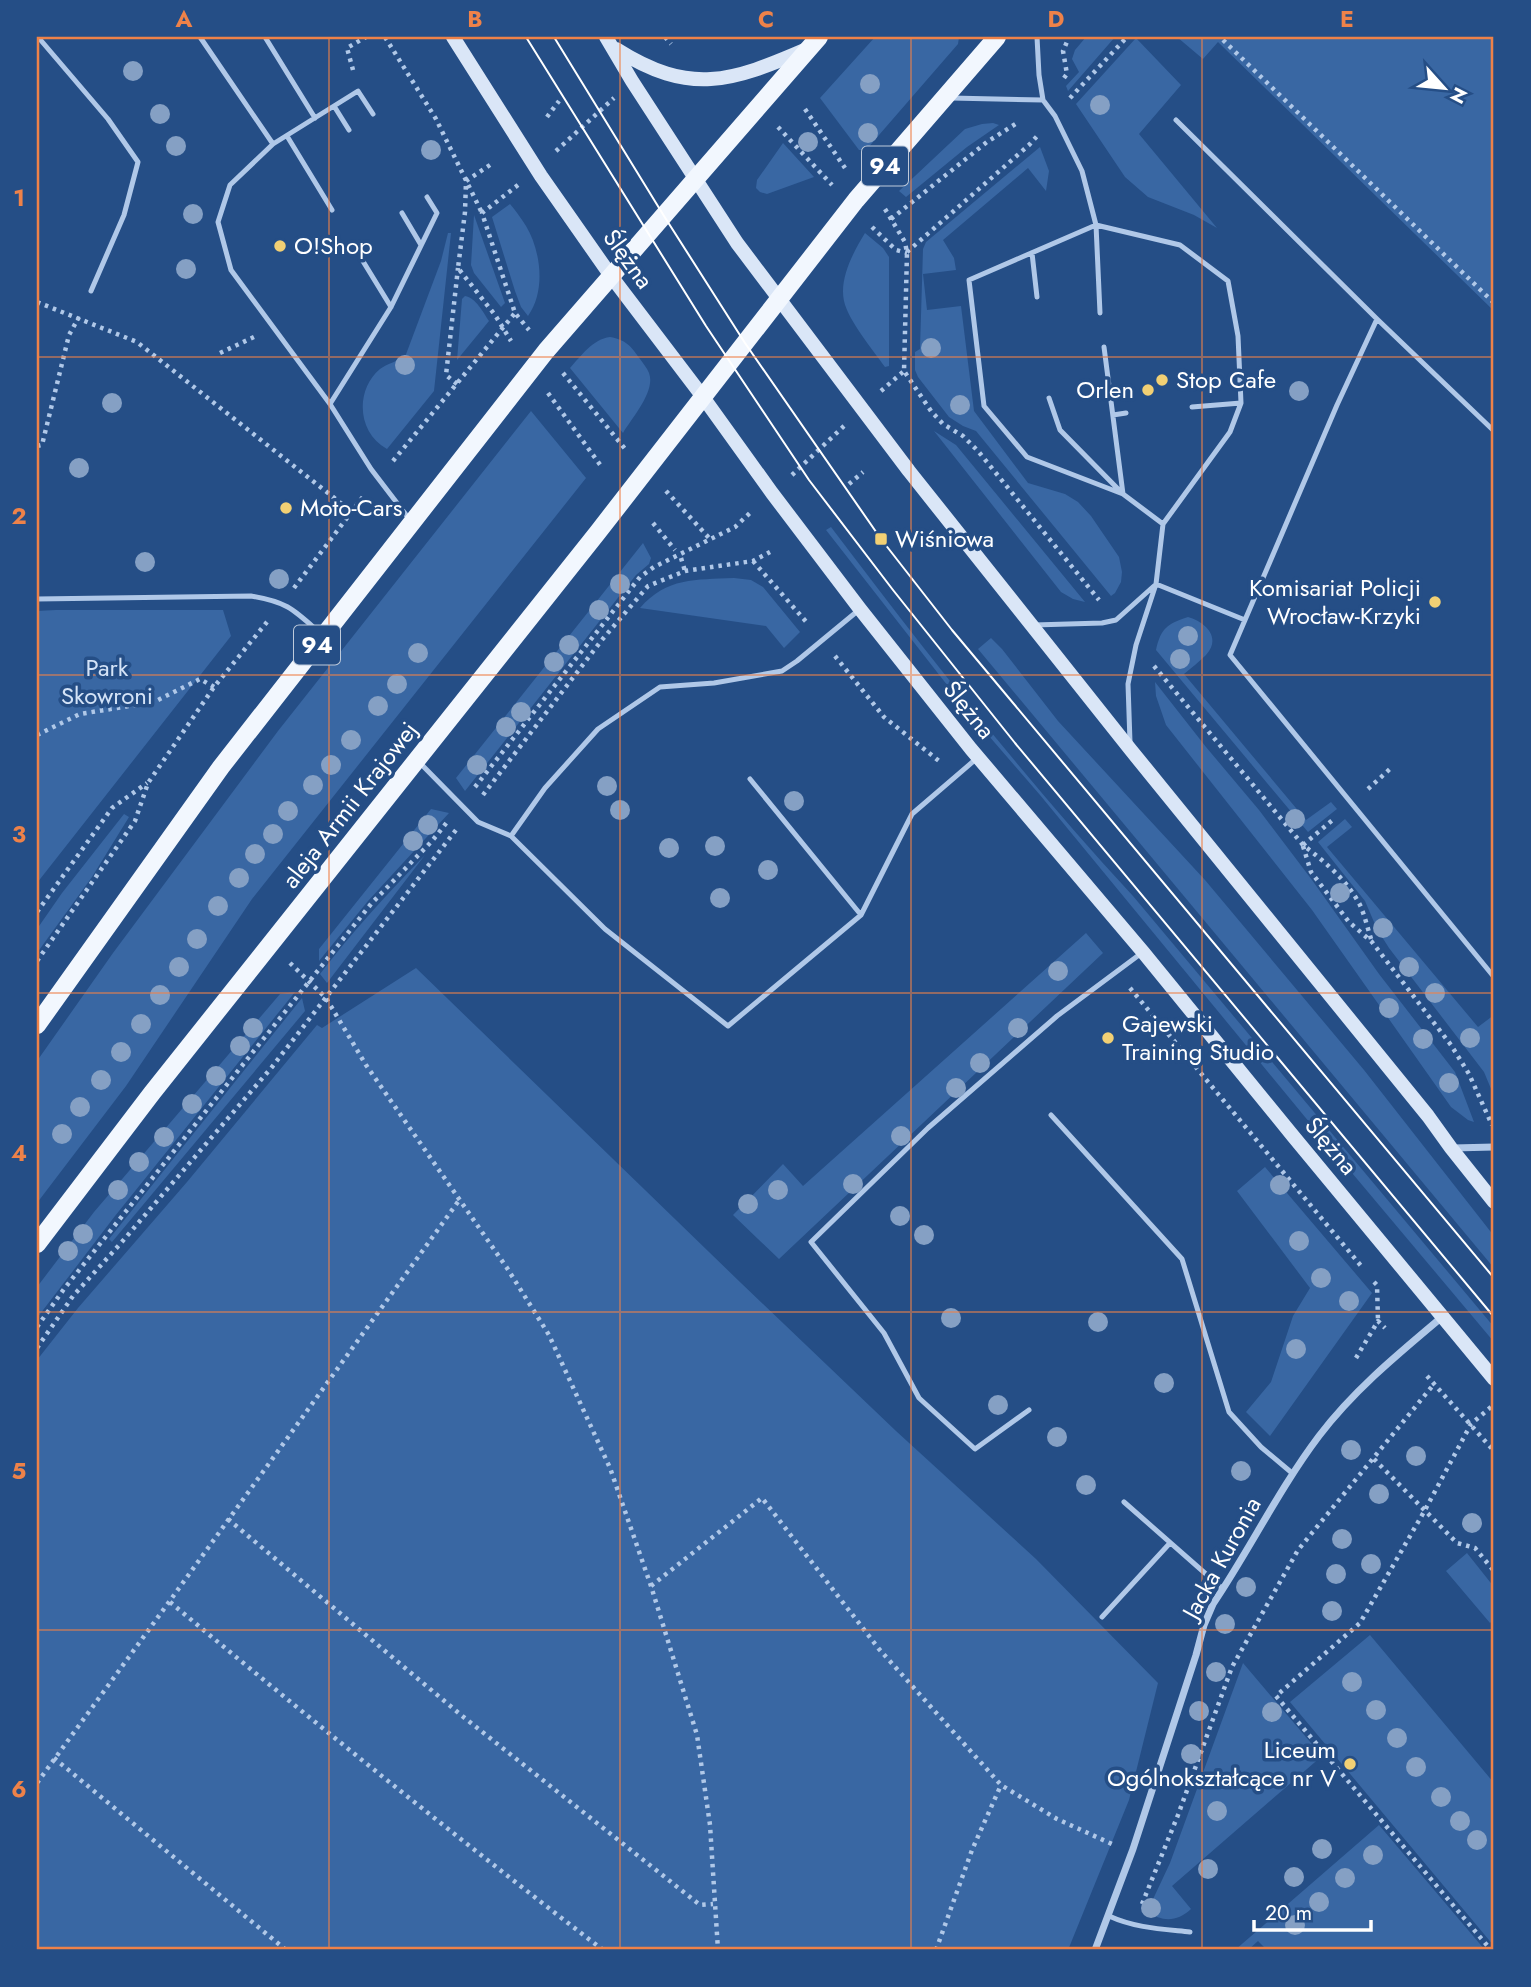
<svg xmlns="http://www.w3.org/2000/svg" width="1531" height="1987" viewBox="0 0 1531 1987" font-family="Jost,sans-serif">
<rect width="100%" height="100%" fill="#254e86"/>
<!-- green -->
<path fill="#3967a3" d="M875 37H959L958 44 866 150H859L820 98Z
M1086 37H1115L1068 91 1066 86 1079 72 1072 59 1075 50Z
M1177 37H1494V311L1218 42 1203 59Z
M1136 38 1181 85 1139 134 1217 228 1194 215 1148 197 1125 177 1076 104Z
M993 123 999 125 967 147 906 197 899 191 965 129 982 124Z
M783 143 814 177 767 194 760 192 756 188 757 180Z
M1040 147 1049 171 1046 191 1028 168 943 240 954 258 956 270 923 274 927 310 961 306 974 411 1028 483 1065 494 1078 502 1091 516 1119 557 1122 572 1121 582 1115 593 1111 596 976 431 963 426 949 417 918 377 915 370V352L920 349 923 249 926 242Z
M510 204C516 211 521 218 526 226 541 251 546 291 528 316L521 307 515 291 492 217Z
M474 215 505 303 501 307 474 273 471 265Z
M448 233H451L434 391 387 449C357 433 355 390 380 369 387 364 397 361 405 357L441 261Z
M865 233 883 248 889 257V366L885 367C873 350 848 320 844 301 839 278 854 251 865 233Z
M465 296C476 298 483 312 489 321L457 360 462 299Z
M610 337C626 340 631 346 640 359 643 363 647 368 649 373 656 391 632 418 623 433L570 368C581 356 593 339 610 337Z
M531 411 586 478 252 899 126 1086 37 1203V1061L113 953 278 731Z
M934 431 956 445 1085 602 1073 599 1061 592Z
M831 527C927 654 1025 779 1133 896L1494 1327V1342L1305 1117 1040 795 969 713 826 530Z
M643 543 651 558 649 564 636 575 465 791 456 778Z
M734 578 751 580 763 587 800 632 784 648 766 626 640 608C667 577 695 580 734 578Z
M56 610H223L231 636 37 883V611Z
M1188 617C1205 622 1222 637 1206 655 1199 662 1191 668 1184 674L1306 820 1331 802 1337 809 1308 832 1156 650C1161 628 1167 624 1188 617Z
M991 638 1002 649 1058 721 1205 880 1364 1070 1494 1236V1268L978 649Z
M1155 682 1206 747 1259 810 1312 880 1379 974 1455 1072 1474 1122 1468 1120 1451 1107 1312 910 1166 725 1156 696Z
M431 809 449 813 368 901 319 961V949Z
M124 814 129 817 92 877 37 953V929L62 893Z
M1345 819 1352 827 1327 847 1478 1027 1494 1015V1096L1484 1072 1389 948 1377 929 1365 901 1318 842Z
M425 855 327 983 320 974C352 932 388 893 425 855Z
M1086 933 1103 953 779 1259 733 1215 783 1164 803 1186Z
M416 968 741 1283 896 1431 1036 1559 1158 1683 1129 1800 1068 1950H37V1360L78 1308 187 1182 317 1025 322 1028Z
M295 992 115 1216 37 1318V1287L94 1212 280 994Z
M302 998 305 1011 112 1242 109 1239Z
M1265 1167 1372 1293 1270 1436 1246 1412 1271 1382 1293 1316 1310 1288 1237 1191Z
M1467 1553 1494 1587V1619L1490 1623 1446 1571Z
M1370 1635 1494 1783V1946L1290 1702Z
M1243 1663 1322 1756 1172 1886 1191 1909C1177 1922 1163 1922 1147 1912L1170 1863Z
M1379 1825 1485 1950H1267L1258 1941 1248 1950H1235Z"/>
<g fill="none" stroke-linecap="round" stroke-linejoin="round">
<!-- path -->
<path stroke="#b0c8e8" stroke-width="4.5" stroke-dasharray="3.5 5" stroke-linecap="butt" d="M385 37 436 119 482 213
M665 37 671 44
M1223 40 1494 303
M353 70 347 48 366 37
M1064 78 1067 74 1063 51 1069 37
M1070 98 1127 37
M805 109 845 168
M547 117 559 101
M778 127 832 185
M556 151 614 98
M490 165 466 181 465 212 458 268 495 315 511 341
M518 185 482 213 515 313 529 330
M885 209 905 242 907 253 904 371 931 411 943 424 963 436 978 451 1099 600
M891 219 987 142 1017 123
M872 227 896 250 907 253
M907 252 1029 145 1039 134
M37 302 137 342 352 512
M220 353 254 337
M563 373 626 450
M457 384 446 375 458 268
M881 391 904 371
M548 393 601 466
M37 446 42 445 69 335 79 317
M393 461 515 313
M792 475 844 426
M849 484 863 472
M666 491 710 539
M653 523 675 550
M681 558 685 571
M753 561 809 625
M294 588 365 494
M835 656 884 717 939 761
M1154 666 1303 845C1325 862 1347 880 1360 905 1365 916 1368 930 1372 942
M37 735 80 714 154 702 200 679 214 687
M475 787 640 577 654 567 735 527 752 511
M1368 789 1391 768
M483 795 601 641 648 586 685 571 753 561 770 552
M1303 845 1335 818
M1303 846 1311 872 1349 922 1372 942 1451 1045 1469 1074 1492 1125
M37 912 112 808 147 783
M37 961 135 821 148 783 214 687 267 622
M290 963 326 998 366 1065 507 1268 549 1335 610 1468 651 1586 697 1735 710 1825 718 1950
M1130 988 1362 1267
M1374 1282 1377 1285 1378 1321
M37 1327 64 1289 371 904 432 841 448 821
M37 1348 73 1296 121 1243 272 1067 456 830
M1356 1358 1378 1321 1385 1328
M1427 1376 1494 1451
M1491 1407 1471 1424 1425 1510 1360 1623 1276 1696 1491 1950
M1374 1459 1457 1543 1475 1548 1494 1571
M228 1519 461 1715 700 1905 713 1904
M651 1586 762 1498 879 1649 1001 1785 1057 1819 1112 1844
M170 1602C312 1721 456 1837 603 1950
M54 1758 286 1950
M37 1783 169 1602 460 1199
M1142 1904 1178 1815 1232 1667 1298 1550 1434 1384
M936 1950 972 1850 1001 1785"/>
<!-- service -->
<path stroke="#b0c8e8" stroke-width="5" d="M38 37 108 119 138 162 124 215 91 291
M200 37 273 144
M265 37 315 118
M951 98 1043 100 1039 75 1037 37
M1043 100 1055 116 1082 171 1096 225 1180 245 1228 281 1238 336 1241 403 1230 432 1163 524 1156 584 1136 645 1128 684 1130 742
M334 106 349 130
M373 114 358 91 273 144 230 185 218 222 231 270 330 404 371 469 410 520
M1176 120 1377 319 1337 405 1230 655 1494 977
M287 136 332 210
M402 213 421 245
M1032 253 1037 297
M361 258 391 307
M1100 313 1096 225 969 280 984 406 1027 457 1123 494 1163 524
M1377 319 1494 431
M1104 347 1123 494
M1049 398 1060 430 1120 491
M330 404 391 307 437 213 427 197
M1192 407 1241 403
M1113 415 1126 413
M1156 584 1245 620
M37 599 251 596C288 602 294 610 321 634
M1034 625 1102 623 1116 620 1154 586
M420 763 478 822 511 836 605 929 728 1026 861 915 912 814 976 759
M750 779 861 915
M511 836 545 788 598 729 660 687 714 683 782 671 797 661 860 609
M1051 1115 1182 1259 1229 1412 1261 1447 1292 1473
M1029 1410 975 1449 919 1398 884 1333 811 1242 928 1128 1057 1016 1143 952
M1124 1502 1223 1589
M1102 1617 1170 1543
M1109 1916C1135 1928 1162 1929 1190 1932"/>
<!-- minor -->
<path stroke="#b0c8e8" stroke-width="7" d="M1453 1148 1494 1147
M1095 1950 1133 1849 1196 1655 1204 1625 1213 1604C1250 1549 1279 1489 1319 1436 1354 1390 1398 1354 1442 1317"/>
<!-- secondary -->
<path stroke="#dae6f7" stroke-width="14" d="M453 37 541 176 611 276 703 397 772 493 860 609 971 749 1143 952 1293 1136 1494 1379
M606 37 632 81 737 243 909 471 1130 749 1428 1116 1451 1148 1494 1202
M616 49C690 96 731 82 807 49"/>
<!-- primary -->
<path stroke="#f2f7fe" stroke-width="18" d="M37 1025 221 767 546 351 819 37
M37 1244 152 1093 598 532 856 200 997 37"/>
<!-- tram -->
<path stroke="#fff" stroke-width="2" d="M526 37 706 326 809 480 893 590 1015 743 1494 1317
M554 37 664 216 745 343 881 539 952 630 1494 1278"/>
</g>
<!-- trees -->
<g fill="#85a0c4">
<circle cx="133" cy="71" r="10"/>
<circle cx="870" cy="84" r="10"/>
<circle cx="1100" cy="105" r="10"/>
<circle cx="160" cy="114" r="10"/>
<circle cx="868" cy="133" r="10"/>
<circle cx="808" cy="142" r="10"/>
<circle cx="176" cy="146" r="10"/>
<circle cx="431" cy="150" r="10"/>
<circle cx="193" cy="214" r="10"/>
<circle cx="186" cy="269" r="10"/>
<circle cx="931" cy="348" r="10"/>
<circle cx="405" cy="365" r="10"/>
<circle cx="1299" cy="391" r="10"/>
<circle cx="112" cy="403" r="10"/>
<circle cx="960" cy="405" r="10"/>
<circle cx="79" cy="468" r="10"/>
<circle cx="145" cy="562" r="10"/>
<circle cx="279" cy="579" r="10"/>
<circle cx="620" cy="584" r="10"/>
<circle cx="599" cy="610" r="10"/>
<circle cx="1188" cy="636" r="10"/>
<circle cx="569" cy="645" r="10"/>
<circle cx="418" cy="653" r="10"/>
<circle cx="1180" cy="659" r="10"/>
<circle cx="554" cy="662" r="10"/>
<circle cx="397" cy="684" r="10"/>
<circle cx="378" cy="706" r="10"/>
<circle cx="521" cy="712" r="10"/>
<circle cx="506" cy="727" r="10"/>
<circle cx="351" cy="740" r="10"/>
<circle cx="331" cy="765" r="10"/>
<circle cx="477" cy="765" r="10"/>
<circle cx="313" cy="785" r="10"/>
<circle cx="607" cy="786" r="10"/>
<circle cx="794" cy="801" r="10"/>
<circle cx="620" cy="810" r="10"/>
<circle cx="288" cy="811" r="10"/>
<circle cx="1295" cy="819" r="10"/>
<circle cx="428" cy="825" r="10"/>
<circle cx="273" cy="834" r="10"/>
<circle cx="413" cy="841" r="10"/>
<circle cx="715" cy="846" r="10"/>
<circle cx="669" cy="848" r="10"/>
<circle cx="255" cy="854" r="10"/>
<circle cx="768" cy="870" r="10"/>
<circle cx="239" cy="878" r="10"/>
<circle cx="1340" cy="893" r="10"/>
<circle cx="720" cy="898" r="10"/>
<circle cx="218" cy="906" r="10"/>
<circle cx="1383" cy="928" r="10"/>
<circle cx="197" cy="939" r="10"/>
<circle cx="179" cy="967" r="10"/>
<circle cx="1409" cy="967" r="10"/>
<circle cx="1058" cy="971" r="10"/>
<circle cx="1435" cy="993" r="10"/>
<circle cx="160" cy="995" r="10"/>
<circle cx="1389" cy="1008" r="10"/>
<circle cx="141" cy="1024" r="10"/>
<circle cx="253" cy="1028" r="10"/>
<circle cx="1018" cy="1028" r="10"/>
<circle cx="1470" cy="1038" r="10"/>
<circle cx="1423" cy="1039" r="10"/>
<circle cx="240" cy="1046" r="10"/>
<circle cx="121" cy="1052" r="10"/>
<circle cx="980" cy="1063" r="10"/>
<circle cx="216" cy="1076" r="10"/>
<circle cx="101" cy="1080" r="10"/>
<circle cx="1449" cy="1083" r="10"/>
<circle cx="956" cy="1088" r="10"/>
<circle cx="192" cy="1104" r="10"/>
<circle cx="80" cy="1107" r="10"/>
<circle cx="62" cy="1134" r="10"/>
<circle cx="901" cy="1136" r="10"/>
<circle cx="164" cy="1137" r="10"/>
<circle cx="139" cy="1162" r="10"/>
<circle cx="853" cy="1184" r="10"/>
<circle cx="1280" cy="1185" r="10"/>
<circle cx="118" cy="1190" r="10"/>
<circle cx="778" cy="1190" r="10"/>
<circle cx="748" cy="1204" r="10"/>
<circle cx="900" cy="1216" r="10"/>
<circle cx="83" cy="1234" r="10"/>
<circle cx="924" cy="1235" r="10"/>
<circle cx="1299" cy="1241" r="10"/>
<circle cx="68" cy="1251" r="10"/>
<circle cx="1321" cy="1278" r="10"/>
<circle cx="1349" cy="1301" r="10"/>
<circle cx="951" cy="1318" r="10"/>
<circle cx="1098" cy="1322" r="10"/>
<circle cx="1296" cy="1349" r="10"/>
<circle cx="1164" cy="1383" r="10"/>
<circle cx="998" cy="1405" r="10"/>
<circle cx="1057" cy="1437" r="10"/>
<circle cx="1351" cy="1450" r="10"/>
<circle cx="1416" cy="1456" r="10"/>
<circle cx="1241" cy="1471" r="10"/>
<circle cx="1086" cy="1485" r="10"/>
<circle cx="1379" cy="1494" r="10"/>
<circle cx="1472" cy="1523" r="10"/>
<circle cx="1342" cy="1539" r="10"/>
<circle cx="1371" cy="1564" r="10"/>
<circle cx="1336" cy="1574" r="10"/>
<circle cx="1246" cy="1587" r="10"/>
<circle cx="1332" cy="1611" r="10"/>
<circle cx="1225" cy="1624" r="10"/>
<circle cx="1216" cy="1672" r="10"/>
<circle cx="1352" cy="1682" r="10"/>
<circle cx="1376" cy="1710" r="10"/>
<circle cx="1199" cy="1711" r="10"/>
<circle cx="1272" cy="1712" r="10"/>
<circle cx="1397" cy="1738" r="10"/>
<circle cx="1191" cy="1754" r="10"/>
<circle cx="1416" cy="1767" r="10"/>
<circle cx="1441" cy="1797" r="10"/>
<circle cx="1217" cy="1811" r="10"/>
<circle cx="1460" cy="1821" r="10"/>
<circle cx="1477" cy="1840" r="10"/>
<circle cx="1322" cy="1849" r="10"/>
<circle cx="1373" cy="1855" r="10"/>
<circle cx="1208" cy="1869" r="10"/>
<circle cx="1294" cy="1877" r="10"/>
<circle cx="1345" cy="1878" r="10"/>
<circle cx="1319" cy="1902" r="10"/>
<circle cx="1151" cy="1908" r="10"/>
<circle cx="1295" cy="1925" r="10"/>
</g>
<!-- grid -->
<path fill="none" stroke="#ee8249" stroke-width="2" stroke-opacity="0.55" d="M329 37V1950M620 37V1950M911 37V1950M1202 37V1950M37 357H1494M37 675H1494M37 993H1494M37 1312H1494M37 1630H1494"/>
<!-- markers -->
<g fill="#f2d074" stroke="#254e86" stroke-width="2.5">
<circle cx="280" cy="246" r="7"/>
<circle cx="1162" cy="380" r="7"/>
<circle cx="1148" cy="390" r="7"/>
<circle cx="286" cy="508" r="7"/>
<rect x="874" y="532" width="14" height="14" rx="3.5"/>
<circle cx="1435" cy="602" r="7"/>
<circle cx="1108" cy="1038" r="7"/>
<circle cx="1350" cy="1764" r="7"/>
</g>
<g text-anchor="middle" stroke-width="7" stroke-linejoin="round" paint-order="stroke">
<!-- shield labels -->
<g fill="#254e86" stroke="#becadb" stroke-width="2">
<rect x="862" y="146.5" width="46" height="39" rx="5"/>
<rect x="294" y="625.5" width="46" height="39" rx="5"/>
</g>
<g font-size="23" font-weight="bold" fill="#fff">
<text x="885" y="174">94</text>
<text x="317" y="653">94</text>
</g>
<!-- poi labels -->
<g font-size="24" fill="#fff" stroke="#254e86" text-anchor="start">
<text x="294" y="254">O!Shop</text>
<text x="1176" y="388">Stop Cafe</text>
<text x="1134" y="398" text-anchor="end">Orlen</text>
<text x="300" y="516">Moto-Cars</text>
<text x="895" y="547">Wiśniowa</text>
<text x="1421" y="596" text-anchor="end">Komisariat Policji<tspan x="1421" dy="28">Wrocław-Krzyki</tspan></text>
<text x="1122" y="1032">Gajewski<tspan x="1122" dy="28">Training Studio</tspan></text>
<text x="1336" y="1758" text-anchor="end">Liceum<tspan x="1336" dy="28">Ogólnokształcące nr V</tspan></text>
</g>
<!-- street labels -->
<g font-size="24" fill="#fff" stroke="#254e86">
<text transform="translate(628 259) rotate(54)" y="8">Ślężna</text>
<text transform="translate(969 710) rotate(51)" y="8">Ślężna</text>
<text transform="translate(350 805) rotate(-52)" y="8">aleja Armii Krajowej</text>
<text transform="translate(1331 1146) rotate(50)" y="8">Ślężna</text>
<text transform="translate(1222 1558) rotate(-61)" y="8">Jacka Kuronia</text>
</g>
<!-- park labels -->
<g font-size="24" fill="#d4e3f7" stroke="#254e86">
<text x="107" y="676">Park<tspan x="107" dy="28">Skowroni</tspan></text>
</g>
</g>
<!-- border -->
<rect width="1531" height="1987" fill="none" stroke="#254e86" stroke-width="77"/>
<!-- north arrow -->
<g transform="translate(1444 88) rotate(117)" stroke="#254e86" stroke-width="5" paint-order="stroke">
<path d="M0-5L12 26L0 18L-12 26Z" fill="#ffffff"/>
<text y="-10" font-size="19" font-weight="bold" text-anchor="middle" fill="#ffffff">N</text>
</g>
<!-- scale -->
<path d="M1254 1920v10h117v-10" fill="none" stroke="#ffffff" stroke-width="3.5"/>
<text x="1265" y="1920" font-size="21" fill="#ffffff" stroke="#254e86" stroke-width="5" paint-order="stroke">20 m</text>
<rect x="38" y="38" width="1454" height="1910" fill="none" stroke="#ee8249" stroke-width="2.5"/>
<g font-size="23" text-anchor="middle" font-weight="bold" fill="#ee8249">
<text x="184" y="27">A</text>
<text x="475" y="27">B</text>
<text x="766" y="27">C</text>
<text x="1056" y="27">D</text>
<text x="1347" y="27">E</text>
<text x="19" y="206">1</text>
<text x="19" y="524">2</text>
<text x="19" y="842">3</text>
<text x="19" y="1161">4</text>
<text x="19" y="1479">5</text>
<text x="19" y="1797">6</text>
</g>
</svg>
